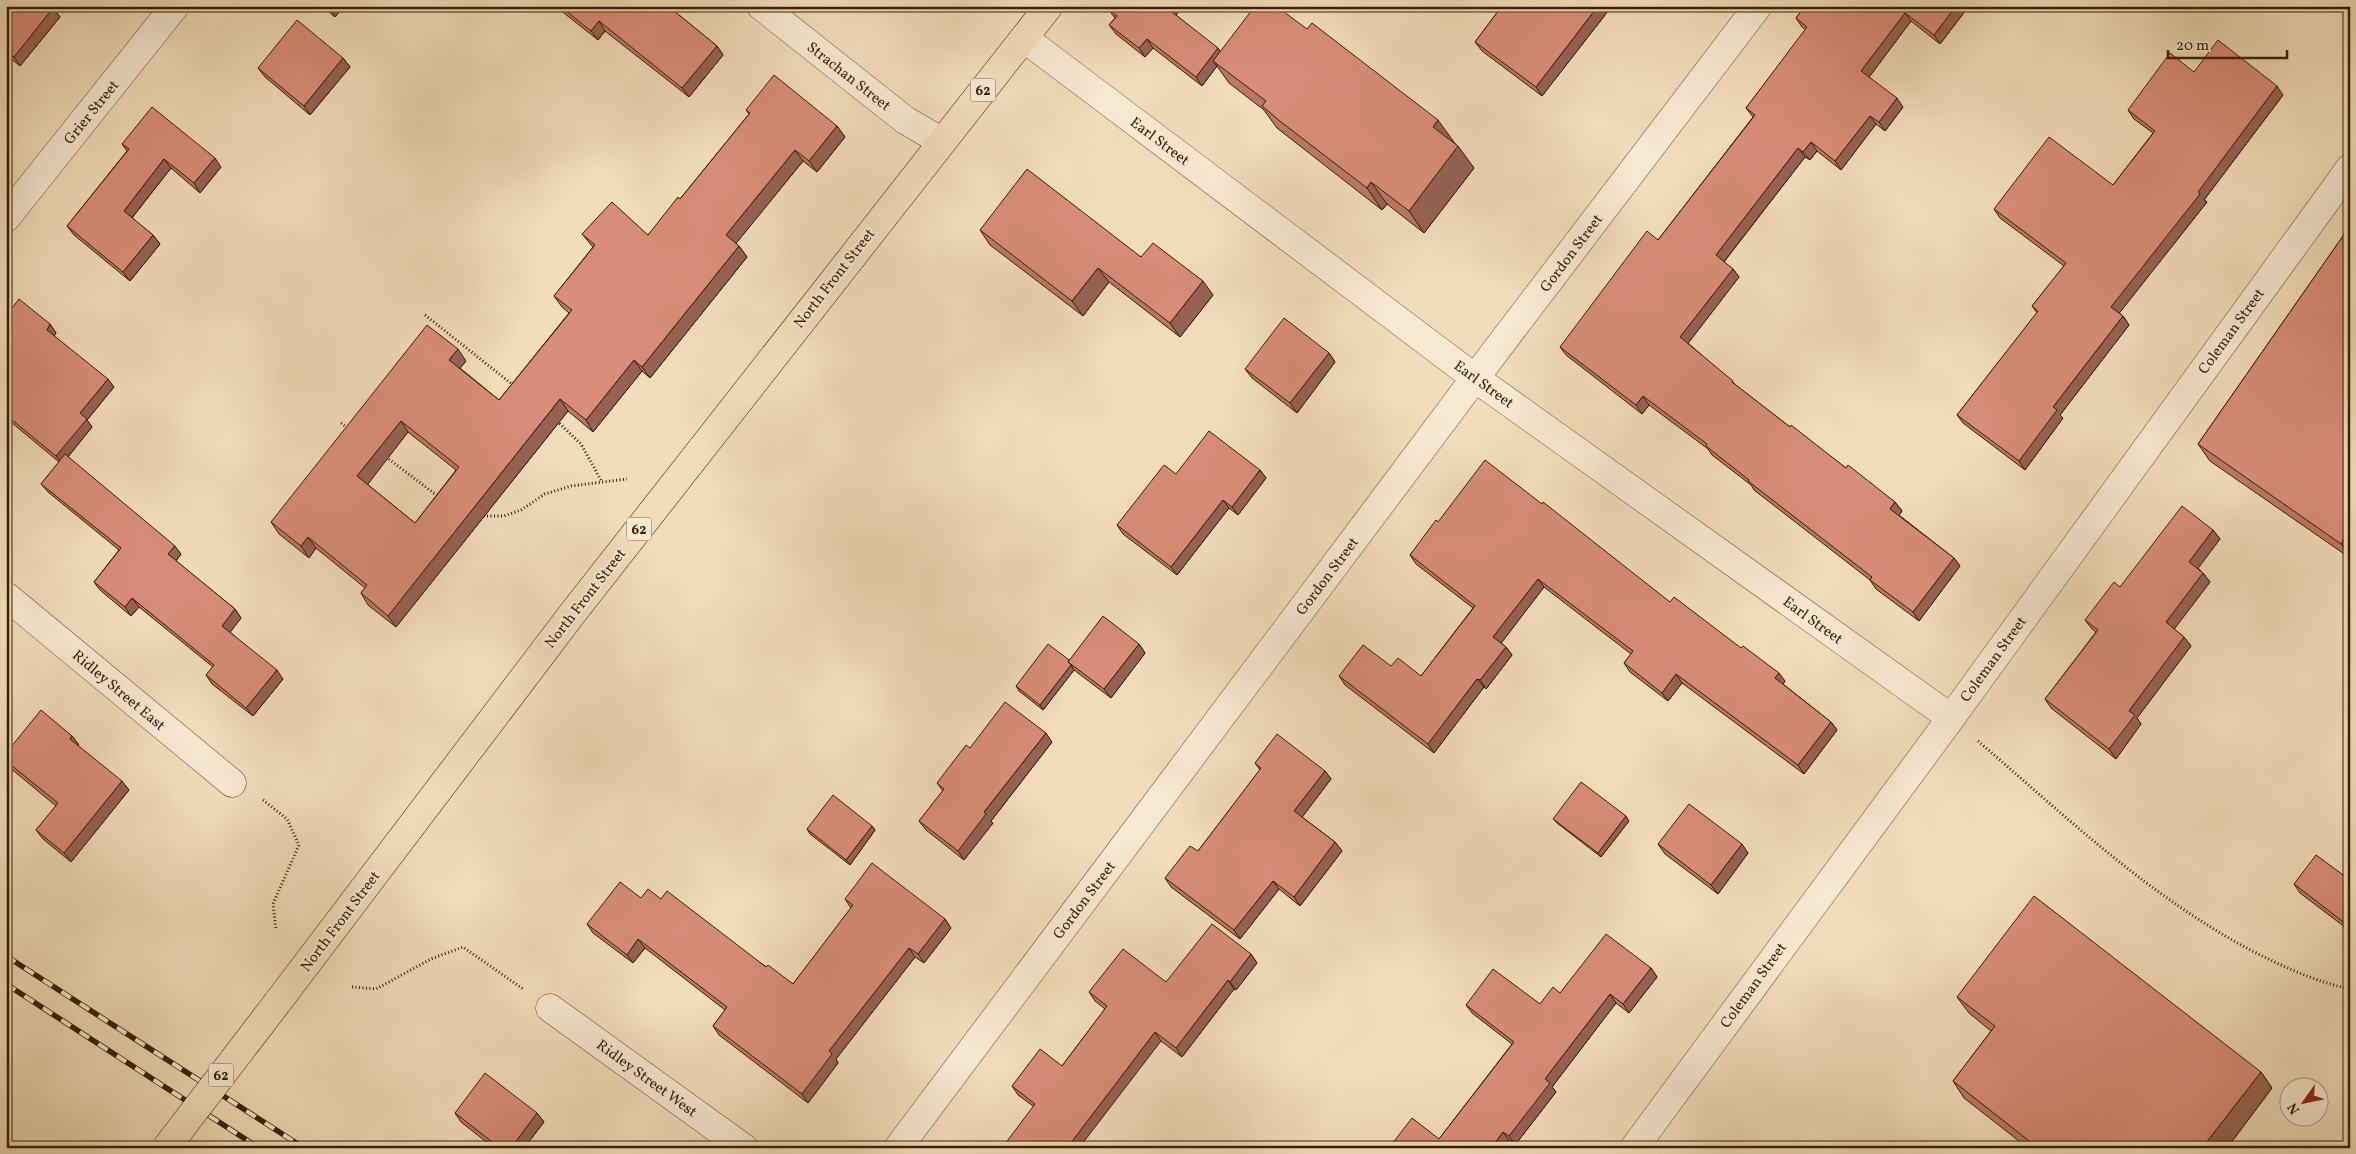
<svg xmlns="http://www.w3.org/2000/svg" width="2356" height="1154" viewBox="0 0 2356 1154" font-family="Vollkorn,serif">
<rect width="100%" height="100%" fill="#f2dcba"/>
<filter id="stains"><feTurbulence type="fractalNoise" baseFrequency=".004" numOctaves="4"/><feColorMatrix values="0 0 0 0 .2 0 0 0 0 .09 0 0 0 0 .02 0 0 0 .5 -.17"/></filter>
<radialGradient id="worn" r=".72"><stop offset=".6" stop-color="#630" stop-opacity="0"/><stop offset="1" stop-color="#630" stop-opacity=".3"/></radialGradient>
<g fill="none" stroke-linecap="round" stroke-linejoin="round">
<!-- minor casing -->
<g stroke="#674e32" stroke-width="29">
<path id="minor" d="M761 6 905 120 941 141
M1025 39 1475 378 1951 718
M6 218 175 6
M6 596 232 783
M550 1008 744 1148
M898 1148 1475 378 1758 6
M1634 1148 1951 718 2350 168"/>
</g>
<!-- primary casing -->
<g stroke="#391e05" stroke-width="29">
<path id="primary" d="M277 1003 572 614 1049 6"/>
</g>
<!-- path -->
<path stroke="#391e05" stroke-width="3" stroke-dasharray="1 2.5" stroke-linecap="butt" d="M425 315 513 385
M557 421 581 444 602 482
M341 423 349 429
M386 457 439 497
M480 516H504L521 510 545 494 571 486 627 479
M1978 741C2064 815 2141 889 2241 945 2275 963 2312 981 2350 989
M263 800 287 819 299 845 273 904 276 930
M352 987 376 989 431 959 463 947 523 989"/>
<!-- minor -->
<use href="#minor" stroke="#f7e8d2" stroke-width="28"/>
<!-- primary -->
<use href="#primary" stroke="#f2dcba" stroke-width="28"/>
<!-- rail casing -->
<g stroke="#391e05" stroke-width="5.5">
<path id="rail" d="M6 956 304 1148
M6 984 259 1148"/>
</g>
<!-- rail -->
<use href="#rail" stroke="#f7e8d2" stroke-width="4" stroke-dasharray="11" stroke-linecap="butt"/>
<!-- primary-bridge casing -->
<g stroke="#391e05" stroke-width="29" stroke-linecap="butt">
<path id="primary-bridge" d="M166 1148 277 1003"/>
</g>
<!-- primary-bridge -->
<use href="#primary-bridge" stroke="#f2dcba" stroke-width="28"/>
</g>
<!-- wall -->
<path fill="#ba7868" stroke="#391e05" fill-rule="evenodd" d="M6 6 53 8 60 17 20 66 6 55Z
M322 6H344L335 17Z
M555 6H668L717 46 723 55 689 97 605 31 598 40Z
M1502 6H1612L1542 96 1482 51 1475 42Z
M1805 6H1964L1966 10 1940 44 1911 21 1869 77 1903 107 1885 131 1876 124 1841 170 1817 151 1810 160 1805 157 1724 262 1733 269 1739 277 1688 343 1737 386 1790 427 1846 468 1895 502 1902 511 1899 515 1954 558 1960 566 1919 621 1876 589 1870 580 1754 490 1751 485 1712 455 1708 449 1649 405 1642 414 1566 355 1560 347 1658 240 1753 117 1746 108 1806 30 1802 27 1796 18Z
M2342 6H2350V13Z
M1108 9 1180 10 1176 15 1221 52 1454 142 1474 168 1424 233 1387 204 1382 210 1277 128 1264 110 1229 83 1217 66 1202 86 1153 48 1145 57 1116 34 1109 25 1115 18Z
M343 58 350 67 310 115 265 77 258 68Z
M2194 72 2283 95 2204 200 2207 202 2119 313 2123 316 2129 325 2060 415 2063 418 2025 470 1963 423 1957 415 2037 313 2032 306 2064 266 2000 218 1994 209 2113 185 2153 133 2134 119 2128 110Z
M746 110 837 126 845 137 817 172 803 161 736 243 739 246 747 257 650 378 642 371 593 432 568 411 396 627 368 605 361 593 365 588 316 548 309 558 279 534 271 522 466 361 460 368 499 400 569 313 562 307 554 296 593 247 582 234 648 235 680 199 749 114ZM408 432 456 470 415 523 367 484Z
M122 144 221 167 200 193 171 168 132 218 153 235 160 244 130 281 74 235 67 226 127 151Z
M2350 226V558L2210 461 2198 444Z
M980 230 1141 257 1213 295 1180 337 1109 282 1083 316 990 245Z
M6 316 50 324 56 333 54 336 114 387 87 420 92 427 68 457 181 554 176 561 235 609 241 618 230 632 283 679 253 716 212 684 206 675 213 667 139 607 131 616 100 590 94 582 119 550 48 492 41 484 59 462 6 418Z
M1329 353 1335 362 1297 413 1252 378 1245 369Z
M1260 470 1266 478 1238 515 1229 508 1177 575 1123 534 1117 525 1176 474Z
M1438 522 1670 602 1785 681 1783 684 1831 722 1837 730 1804 774 1682 683 1668 701 1630 672 1624 663 1631 654 1544 587 1501 643 1506 647 1512 655 1486 689 1484 687 1434 753 1345 685 1339 676 1391 666 1421 676 1473 608 1416 564 1410 555Z
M2213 530 2220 539 2198 568 2203 573 2210 582 2174 629 2184 637 2191 646 2137 718 2141 724 2116 759 2051 708 2045 699 2096 632 2092 629 2085 620 2120 587Z
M1139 644 1145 653 1111 698 1074 670 1043 710 1019 691 1016 686 1069 660Z
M72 736 79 745 78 746 129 790 71 862 43 839 36 830 56 806 9 767 6 764V753Z
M1052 742 991 821 993 823 964 860 926 830 919 821 943 791 937 783 970 748Z
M1255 763 1325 771 1331 779 1302 817 1335 842 1342 851 1300 906 1279 889 1240 939 1171 887 1165 878 1198 851 1260 770Z
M1553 819 1629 821 1601 857 1557 823Z
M872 826 875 830 850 865 810 834 807 829Z
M1658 844 1748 853 1718 894 1665 854Z
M2350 880V931L2300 893 2294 884Z
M641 898 661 899 793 984 851 908 845 899 945 919 951 928 924 963 915 957 836 1059 838 1063 808 1103 719 1035 713 1026 725 1010 645 948 633 963 593 933 587 924Z
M1251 954 1257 963 1236 990 1234 989 1182 1057 1161 1041 1033 1106 1018 1095 1012 1086 1062 1066 1105 1009 1095 1001 1089 992 1166 982Z
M1651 968 1657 977 1629 1013 1616 1003 1552 1087 1556 1092 1515 1145 1509 1140 1439 1139 1512 1044 1472 1013 1466 1005 1540 1004 1560 993Z
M1957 997 2261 1072 2272 1088 2227 1148H2028L1964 1098 1953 1081 1991 1031 1969 1013Z
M455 1113H537L544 1122 524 1148H494L461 1122Z"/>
<!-- shaded-wall -->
<path fill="#976255" stroke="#391e05" d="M331 6H344L335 17 329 8Z
M1169 6H1177L1180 10 1174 17 1167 8Z
M1598 6H1612L1542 96 1536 87Z
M1956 6H1964L1966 10 1940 44 1934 35Z
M2346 6H2350V12Z
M53 8 60 17 20 66 14 57Z
M1905 13 1911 21 1867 80 1861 71Z
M599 21 605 31 598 40 591 31Z
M1147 39 1153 48 1145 57 1139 48Z
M717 46 723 55 689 97 682 88Z
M1218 48 1224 57 1213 61 1217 66 1202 86 1196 77Z
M343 58 350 67 310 115 304 106Z
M2277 86 2283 95 2204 200 2207 202 2117 316 2111 307Z
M1897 98 1903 107 1885 131 1879 122Z
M1870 116 1876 124 1841 170 1835 161Z
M1438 120 1454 142 1449 148 1433 127Z
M837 126 845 137 817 172 809 161Z
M1811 142 1817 151 1810 160 1803 152Z
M1458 146 1474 168 1424 233 1409 211Z
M1798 148 1805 157 1722 264 1716 255Z
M795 150 803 161 734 246 726 235Z
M215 158 221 167 200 193 194 183Z
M164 159 171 168 130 220 124 211Z
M1371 182 1387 204 1382 210 1367 188Z
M153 235 160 244 130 281 123 272Z
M739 246 747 257 650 378 642 367Z
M1098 268 1109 282 1083 316 1072 301Z
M1733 269 1739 277 1686 346 1680 337Z
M1203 281 1213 295 1180 337 1170 323Z
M2123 316 2129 325 2060 415 2063 418 2025 470 2019 461 2053 407Z
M50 324 56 333 52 338 47 330Z
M458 349 466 361 457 372 449 360Z
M1329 353 1335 362 1297 413 1290 403Z
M634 360 642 371 593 432 586 420Z
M108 379 114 387 87 420 92 427 62 464 56 456 80 413Z
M1643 396 1649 405 1642 414 1636 405Z
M560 399 568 411 396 627 388 616Z
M401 421 408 432 365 488 357 476Z
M1260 470 1266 478 1238 515 1232 507Z
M1223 500 1229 508 1177 575 1171 567Z
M1895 502 1902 511 1897 518 1890 509Z
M2213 530 2220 539 2196 571 2189 562Z
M2350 531V556L2341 544Z
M308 537 316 548 309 558 301 546Z
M175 546 181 554 174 563 168 554Z
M1954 558 1960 566 1919 621 1913 612Z
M2203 573 2210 582 2172 632 2166 622Z
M1538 579 1544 587 1499 646 1493 637Z
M132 598 139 607 131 616 125 607Z
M235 609 241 618 228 635 222 626Z
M2184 637 2191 646 2137 718 2141 724 2116 759 2109 749 2129 711Z
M1139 644 1145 653 1111 698 1104 689Z
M1506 647 1512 655 1486 689 1480 680Z
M1071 665 1074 670 1043 710 1040 705Z
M277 670 283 679 253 716 246 708Z
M1779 673 1785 681 1781 687 1775 678Z
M1676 674 1682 683 1668 701 1662 693Z
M1477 679 1484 687 1434 753 1428 744Z
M1831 722 1837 730 1804 774 1798 765Z
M1046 733 1052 742 991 821 993 823 964 860 958 851 984 812Z
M72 736 79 745 76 748 70 739Z
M1325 771 1331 779 1300 820 1294 811Z
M122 781 129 790 71 862 64 853Z
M1626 816 1629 821 1601 857 1598 853Z
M872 826 875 830 850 865 846 860Z
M1335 842 1342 851 1300 906 1294 897Z
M1742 844 1748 853 1718 894 1711 885Z
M1273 881 1279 889 1240 939 1234 930Z
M945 919 951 928 924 963 918 954Z
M638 939 645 948 633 963 627 955Z
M909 948 915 957 836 1059 838 1063 808 1103 802 1094 829 1051Z
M1251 954 1257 963 1236 990 1230 982Z
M1651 968 1657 977 1629 1013 1623 1004Z
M1228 980 1234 989 1182 1057 1176 1048Z
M1610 994 1616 1003 1552 1087 1556 1092 1515 1145 1509 1136 1545 1079Z
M1155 1032 1161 1041 1079 1148H1067Z
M2261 1072 2272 1088 2227 1148H2202Z
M537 1113 544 1122 524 1148H511Z
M1503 1132 1509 1140 1503 1148H1491Z"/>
<!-- building -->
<path fill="#d88c79" stroke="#391e05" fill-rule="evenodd" d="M6 6H52L53 8 14 57 6 51Z
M560 6H668L717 46 682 88 599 21 591 31Z
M1110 6H1169L1167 8 1218 48 1196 77 1147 39 1139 48 1109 25 1117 16 1108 9Z
M1255 6H1276L1307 29 1312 23 1438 120 1433 127 1458 146 1409 211 1371 182 1367 188 1281 122 1262 106 1266 101 1213 61Z
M1502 6H1598L1536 87 1475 42Z
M1805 6H1956L1934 35 1905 13 1861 71 1897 98 1879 122 1870 116 1835 161 1811 142 1803 152 1798 148 1716 255 1733 269 1680 337 1733 381 1732 382 1790 427 1791 425 1846 468 1848 465 1895 502 1890 509 1954 558 1913 612 1870 580 1872 577 1748 481 1749 480 1706 446 1707 444 1643 396 1636 405 1560 347 1647 231 1658 240 1755 115 1746 108 1807 27 1796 18Z
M297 20 343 58 304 106 258 68Z
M2218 40 2277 86 2198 192 2200 194 2111 307 2123 316 2053 407 2057 410 2019 461 1957 415 2038 311 2032 306 2066 263 1994 209 2049 137 2113 185 2155 131 2128 110 2170 53 2194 72Z
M774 75 837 126 809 161 795 150 726 235 739 246 642 367 634 360 586 420 560 399 388 616 361 593 367 585 308 537 301 546 271 522 427 325 458 349 449 360 499 400 572 310 554 296 595 245 582 234 612 202 648 235 678 197 680 199 750 113 746 110ZM401 421 459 467 415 523 357 476Z
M152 107 215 158 194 183 164 159 124 211 153 235 123 272 67 226 129 149 122 144Z
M1027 169 1141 257 1153 243 1203 281 1170 323 1098 268 1072 301 980 230Z
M2350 226V531L2341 544 2198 444Z
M19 299 50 324 47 330 108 379 80 413 87 419 56 456 6 415V316Z
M1284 318 1329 353 1290 403 1245 369Z
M1209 431 1260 470 1232 507 1223 500 1171 567 1117 525 1164 465 1176 474Z
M65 454 175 546 168 554 235 609 222 626 277 670 246 708 206 675 214 665 132 598 125 607 94 582 121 548 41 484Z
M1485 460 1542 504 1543 502 1670 602 1674 597 1741 648 1743 646 1779 673 1775 678 1831 722 1798 765 1676 674 1662 693 1624 663 1633 651 1538 579 1493 637 1506 647 1480 680 1477 679 1428 744 1339 676 1363 645 1391 666 1398 658 1421 676 1475 606 1410 555 1436 520 1438 522Z
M2182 506 2213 530 2189 562 2203 573 2166 622 2184 637 2129 711 2135 715 2109 749 2045 699 2098 630 2085 620 2114 582 2120 587Z
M1103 616 1139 644 1104 689 1068 662Z
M1048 644 1069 660 1068 662 1071 665 1040 705 1016 686Z
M1005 702 1046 733 984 812 986 814 958 851 919 821 944 789 937 783 966 745 970 748Z
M41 710 72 736 70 739 122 781 64 853 36 830 58 803 6 761V753Z
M1277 734 1325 771 1294 811 1335 842 1294 897 1273 881 1234 930 1165 878 1190 846 1198 851 1261 768 1255 763Z
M1581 782 1626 816 1598 853 1553 819Z
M833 795 872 826 846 860 807 829Z
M1689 804 1742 844 1711 885 1658 844Z
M2316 855 2350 880V927L2294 884Z
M872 863 945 919 918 954 909 948 829 1051 832 1054 802 1094 713 1026 727 1007 638 939 627 955 587 924 620 882 641 898 648 889 661 899 667 891 766 967 768 965 793 984 853 905 845 899Z
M2034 896 2261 1072 2202 1148H2038L1953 1081 1995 1026 1957 997Z
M1212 924 1251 954 1230 982 1228 980 1176 1048 1155 1032 1067 1148H1002L1035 1104 1012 1086 1040 1049 1062 1066 1107 1006 1089 992 1123 949 1166 982Z
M1606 934 1651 968 1623 1004 1610 994 1545 1079 1550 1083 1509 1136 1503 1132 1491 1148H1389L1412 1118 1439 1139 1514 1042 1466 1005 1493 969 1540 1004 1553 987 1560 993Z
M485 1073 537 1113 511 1148H500L455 1113Z"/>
<g text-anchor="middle" stroke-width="4.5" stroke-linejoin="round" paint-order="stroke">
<!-- shield labels -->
<g fill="#f7e8d2" stroke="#725b42" stroke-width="1">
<rect x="970.5" y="78.5" width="25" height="23" rx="4"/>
<rect x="626.5" y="517.5" width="25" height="23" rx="4"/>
<rect x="208.5" y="1063.5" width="25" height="23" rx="4"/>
</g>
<g font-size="14" font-weight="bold" fill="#391e05">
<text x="983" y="95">62</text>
<text x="639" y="534">62</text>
<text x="221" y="1080">62</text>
</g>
<!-- street labels -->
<g font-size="15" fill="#391e05" stroke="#f7e8d2">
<text transform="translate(849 76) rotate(38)" y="5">Strachan Street</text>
<text transform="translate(91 112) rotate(-51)" y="5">Grier Street</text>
<text transform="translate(1160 141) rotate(37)" y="5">Earl Street</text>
<text transform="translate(1571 253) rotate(-53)" y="5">Gordon Street</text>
<text transform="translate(834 278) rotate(-52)" y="5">North Front Street</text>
<text transform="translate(2231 331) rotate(-54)" y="5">Coleman Street</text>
<text transform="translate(1484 384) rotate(36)" y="5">Earl Street</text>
<text transform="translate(1327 576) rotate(-53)" y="5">Gordon Street</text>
<text transform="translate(585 598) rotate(-52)" y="5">North Front Street</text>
<text transform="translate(1813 620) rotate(36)" y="5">Earl Street</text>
<text transform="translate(1993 659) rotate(-54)" y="5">Coleman Street</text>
<text transform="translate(119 690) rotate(40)" y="5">Ridley Street East</text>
<text transform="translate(1084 900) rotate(-53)" y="5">Gordon Street</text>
<text transform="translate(340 921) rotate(-53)" y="5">North Front Street</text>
<text transform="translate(1753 985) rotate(-54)" y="5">Coleman Street</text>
<text transform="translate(647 1078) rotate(36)" y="5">Ridley Street West</text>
</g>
</g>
<!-- margin -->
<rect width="2356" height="1154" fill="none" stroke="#f2dcba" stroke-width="25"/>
<rect x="8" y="8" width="2341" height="1139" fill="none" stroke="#391e05" stroke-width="2.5"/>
<rect x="12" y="12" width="2331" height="1129" fill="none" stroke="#391e05"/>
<!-- north arrow -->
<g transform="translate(2304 1102) rotate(237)"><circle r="24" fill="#f7e8d2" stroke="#ab9780"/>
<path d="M0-4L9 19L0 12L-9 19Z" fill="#8f2418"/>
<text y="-8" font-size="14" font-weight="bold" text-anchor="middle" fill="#391e05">N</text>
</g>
<!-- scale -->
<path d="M2168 50v8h119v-8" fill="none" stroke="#391e05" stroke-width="2.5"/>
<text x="2176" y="50" font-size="15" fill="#391e05" stroke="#f7e8d2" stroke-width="4" paint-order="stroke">20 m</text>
<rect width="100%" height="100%" filter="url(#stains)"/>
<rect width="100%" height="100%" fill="url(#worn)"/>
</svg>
